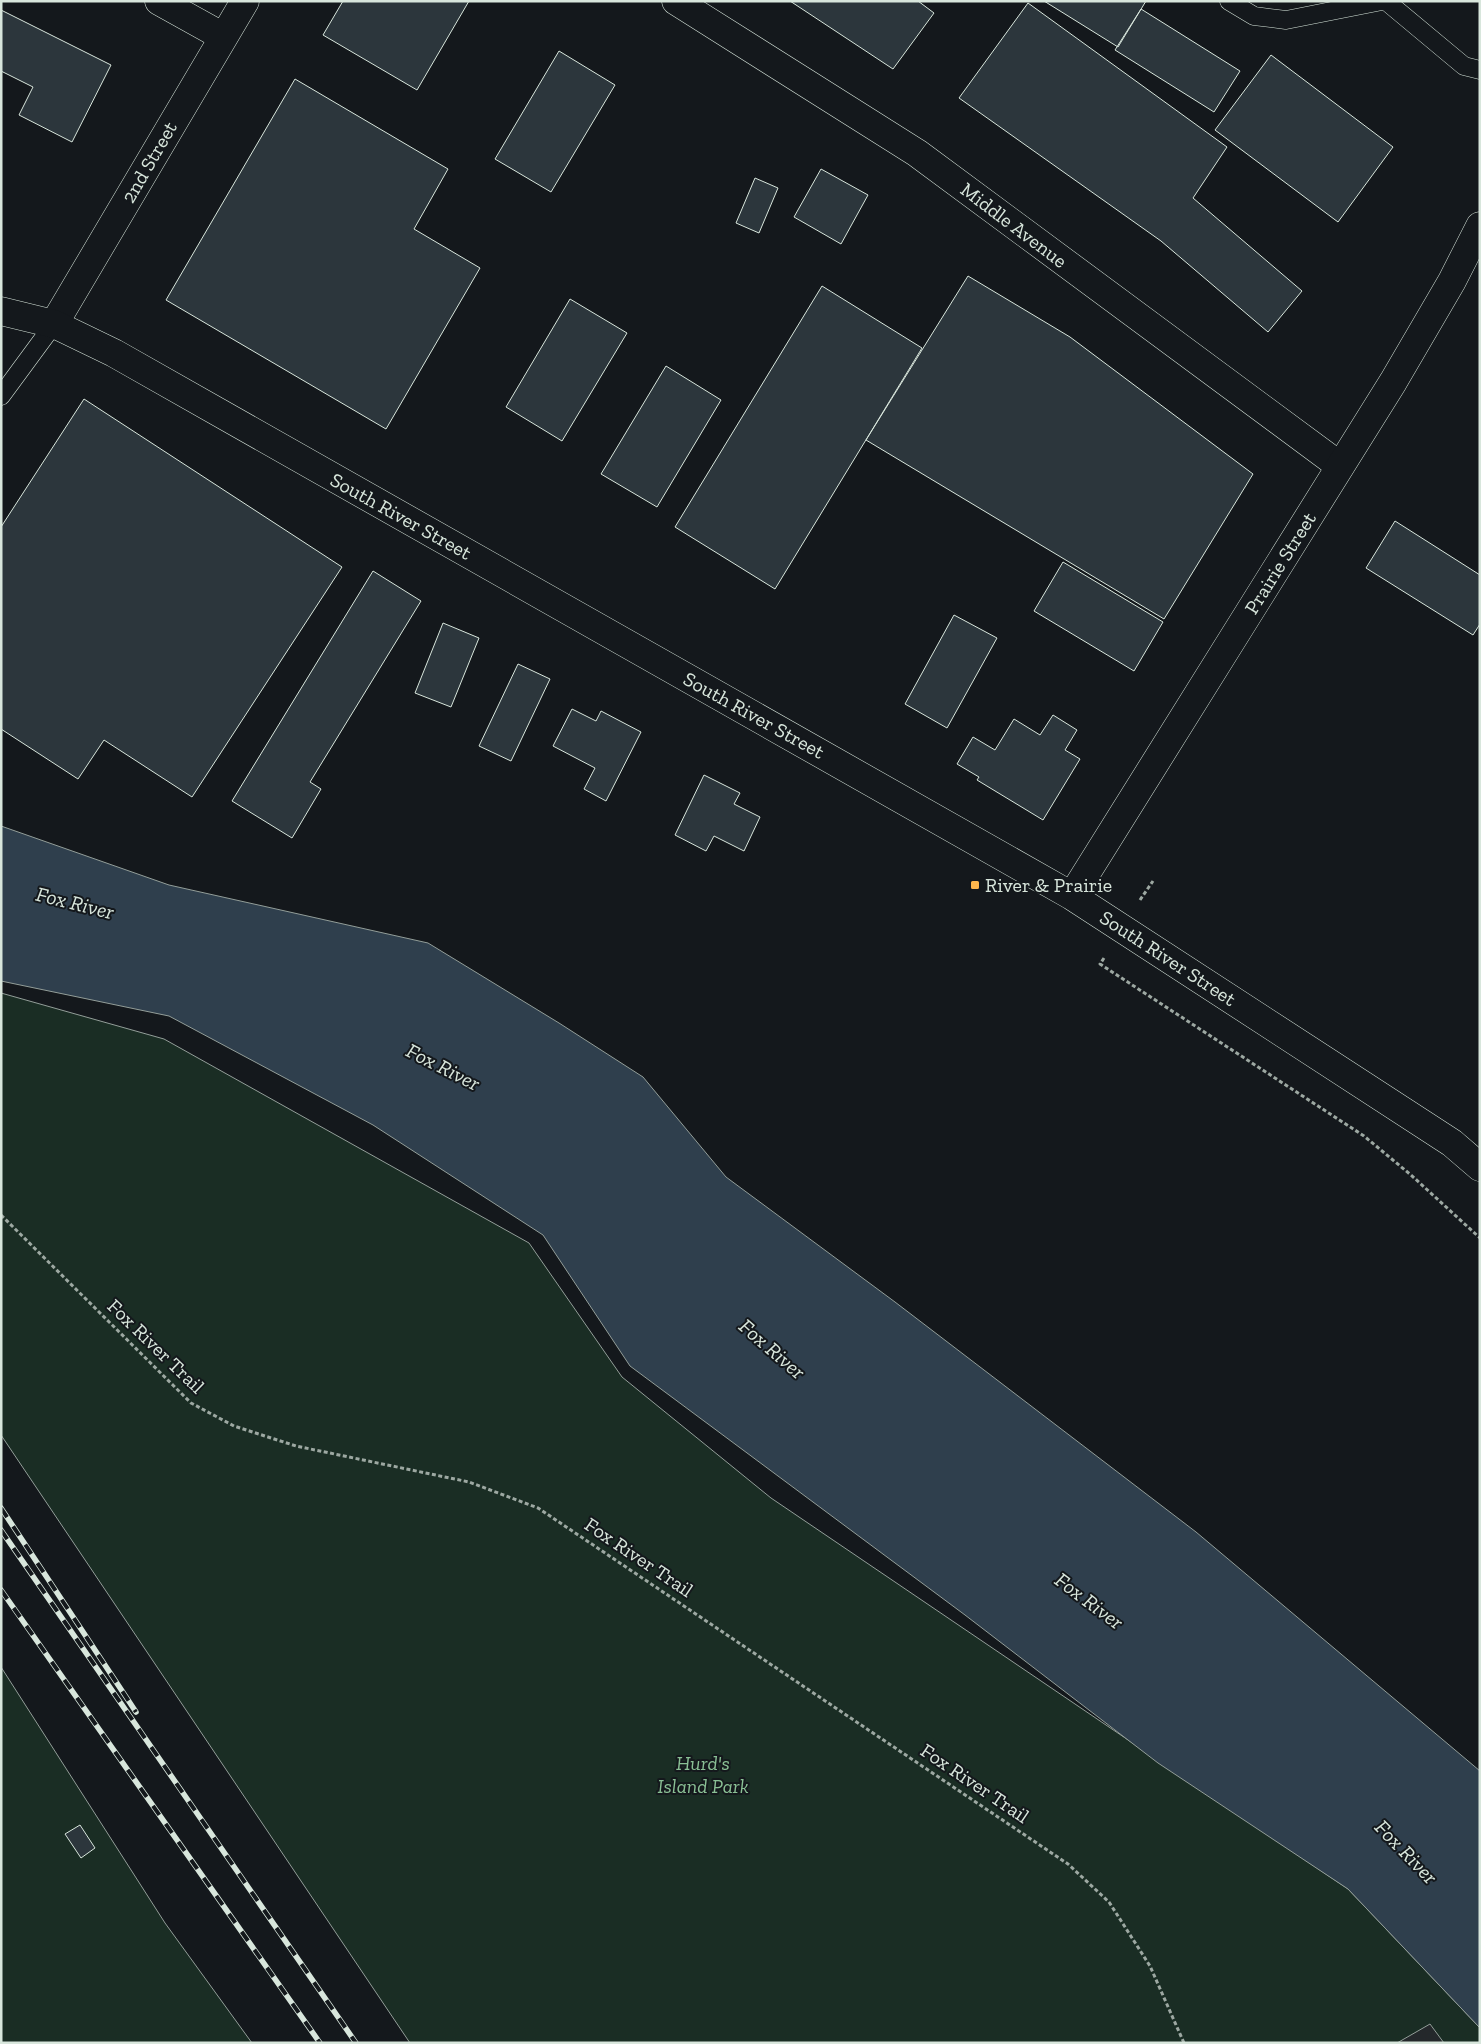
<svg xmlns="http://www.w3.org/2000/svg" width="1481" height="2044" viewBox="0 0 1481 2044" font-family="'Zilla Slab',serif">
<rect width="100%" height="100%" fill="#14181c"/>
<!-- green -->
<path fill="#1a2d24" stroke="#939e99" d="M1 993 164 1039 529 1243 622 1377 771 1498 1348 1889 1480 2028V2043H410L1 1435Z
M1 1667 165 1923 252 2043H1Z"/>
<!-- parking -->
<path fill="#24282b" stroke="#939e99" d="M1430 2024 1444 2043H1397Z"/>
<!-- water -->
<path fill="#2f3f4d" stroke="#939e99" d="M1 826 169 885 428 943 559 1023 643 1077 726 1177 895 1302 1196 1532 1480 1771V2028L1348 1889 1158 1763 965 1615 630 1366 543 1235 373 1125 169 1016 1 981Z"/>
<!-- building -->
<path fill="#2c363c" stroke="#d8e6dc" d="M343 1H469L417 90 323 35Z
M790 1H918L934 13 893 69Z
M1044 1H1146L1118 47Z
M1028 3 1227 147 1193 198 1302 291 1268 332 1161 241 959 98Z
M1141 9 1240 71 1214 112 1115 50Z
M1 10 111 65 72 142 19 115 33 87 1 71Z
M559 51 615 85 551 192 495 159Z
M1271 55 1393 147 1338 222 1215 130Z
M295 79 448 169 414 229 480 268 386 429 166 300Z
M821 169 868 195 841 244 794 217Z
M755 178 778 188 759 233 736 223Z
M968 276 1070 337 1253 474 1164 619 866 440Z
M822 286 922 348 775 589 675 527Z
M570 299 627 333 562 441 506 407Z
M666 366 721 400 657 507 601 474Z
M84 399 342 567 192 797 104 740 78 779 1 729V527Z
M1395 521 1480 575V624L1473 635 1366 568Z
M1063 562 1163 622 1134 671 1034 611Z
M373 571 421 601 310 782 321 789 292 838 232 801Z
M954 615 997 638 947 728 905 704Z
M443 623 479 638 451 707 415 693Z
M518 664 550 679 511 761 479 746Z
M572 709 596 721 601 711 641 732 606 801 584 789 595 768 553 746Z
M1053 715 1077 730 1065 750 1080 759 1043 820 977 780 979 777 957 764 973 737 995 750 1014 719 1040 735Z
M704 775 740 793 734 804 760 817 744 851 714 836 706 851 675 835Z
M80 1825 95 1848 81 1858 65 1834Z"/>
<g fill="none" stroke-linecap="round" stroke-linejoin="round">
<!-- lane casing -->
<g stroke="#d8e6dc" stroke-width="19">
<path id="lane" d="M1229 1 1254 16 1286 20 1382 1
M1386 1 1464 66 1480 70
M1 396 54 324"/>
</g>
<!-- street casing -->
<g stroke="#d8e6dc" stroke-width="29">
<path id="street" d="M159 1 222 36
M676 1 917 153 1340 466
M54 324 245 1"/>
</g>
<!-- secondary casing -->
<g stroke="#d8e6dc" stroke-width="29">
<path id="secondary" d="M1 311 54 324 114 353 1072 896 1452 1143 1480 1167
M1072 896 1393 382 1452 281 1480 226"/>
</g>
<!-- path -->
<path stroke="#9da8a2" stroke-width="3" stroke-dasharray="4 2.5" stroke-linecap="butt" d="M1140 900 1153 881
M1104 958 1100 964 1364 1136 1411 1175 1480 1238
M1 1215 191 1403 234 1426 296 1446 469 1482 538 1508 1068 1864 1109 1902 1150 1966 1184 2043"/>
<!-- lane -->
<use href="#lane" stroke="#14181c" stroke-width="18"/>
<!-- street -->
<use href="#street" stroke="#14181c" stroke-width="28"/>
<!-- secondary -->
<use href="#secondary" stroke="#14181c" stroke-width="28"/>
<!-- rail casing -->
<g stroke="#d8e6dc" stroke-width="5.5">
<path id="rail" d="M1 1508 136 1712
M1 1530 356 2043
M1 1590 320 2043"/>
</g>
<!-- rail -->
<use href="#rail" stroke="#14181c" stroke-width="4" stroke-dasharray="11" stroke-linecap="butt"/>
</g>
<!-- markers -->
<rect fill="#ffb74d" stroke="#14181c" stroke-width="2" x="970" y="880" width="10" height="10" rx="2.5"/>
<g text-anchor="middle" stroke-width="4" stroke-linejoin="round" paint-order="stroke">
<!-- street labels -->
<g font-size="20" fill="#d8e6dc" stroke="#14181c">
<text transform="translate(149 162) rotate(-60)" y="7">2nd Street</text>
<text transform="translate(1014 225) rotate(37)" y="7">Middle Avenue</text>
<text transform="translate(401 516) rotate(29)" y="7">South River Street</text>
<text transform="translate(1280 563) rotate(-58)" y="7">Prairie Street</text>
<text transform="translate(754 715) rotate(29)" y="7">South River Street</text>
<text transform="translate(1168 958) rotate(33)" y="7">South River Street</text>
<text transform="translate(156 1346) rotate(44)" y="7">Fox River Trail</text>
<text transform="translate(639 1557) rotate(34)" y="7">Fox River Trail</text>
<text transform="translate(975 1783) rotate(34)" y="7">Fox River Trail</text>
</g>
<!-- poi labels -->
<g font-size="20" fill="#d8e6dc" stroke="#14181c" text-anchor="start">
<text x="985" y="892">River &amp; Prairie</text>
</g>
<!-- park labels -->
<g font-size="20" font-style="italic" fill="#8ac095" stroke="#14181c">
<text x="703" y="1770">Hurd's<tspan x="703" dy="23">Island Park</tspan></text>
</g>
<!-- water labels -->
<g font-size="21" font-style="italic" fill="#d8e6dc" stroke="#14181c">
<text transform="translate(75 903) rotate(14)" y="7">Fox River</text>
<text transform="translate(443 1067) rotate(27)" y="7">Fox River</text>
<text transform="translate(772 1349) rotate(41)" y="7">Fox River</text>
<text transform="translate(1089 1601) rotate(37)" y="7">Fox River</text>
<text transform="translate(1406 1852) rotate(46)" y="7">Fox River</text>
</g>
</g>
<!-- border -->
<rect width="1481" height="2044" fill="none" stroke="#d8e6dc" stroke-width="5"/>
</svg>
